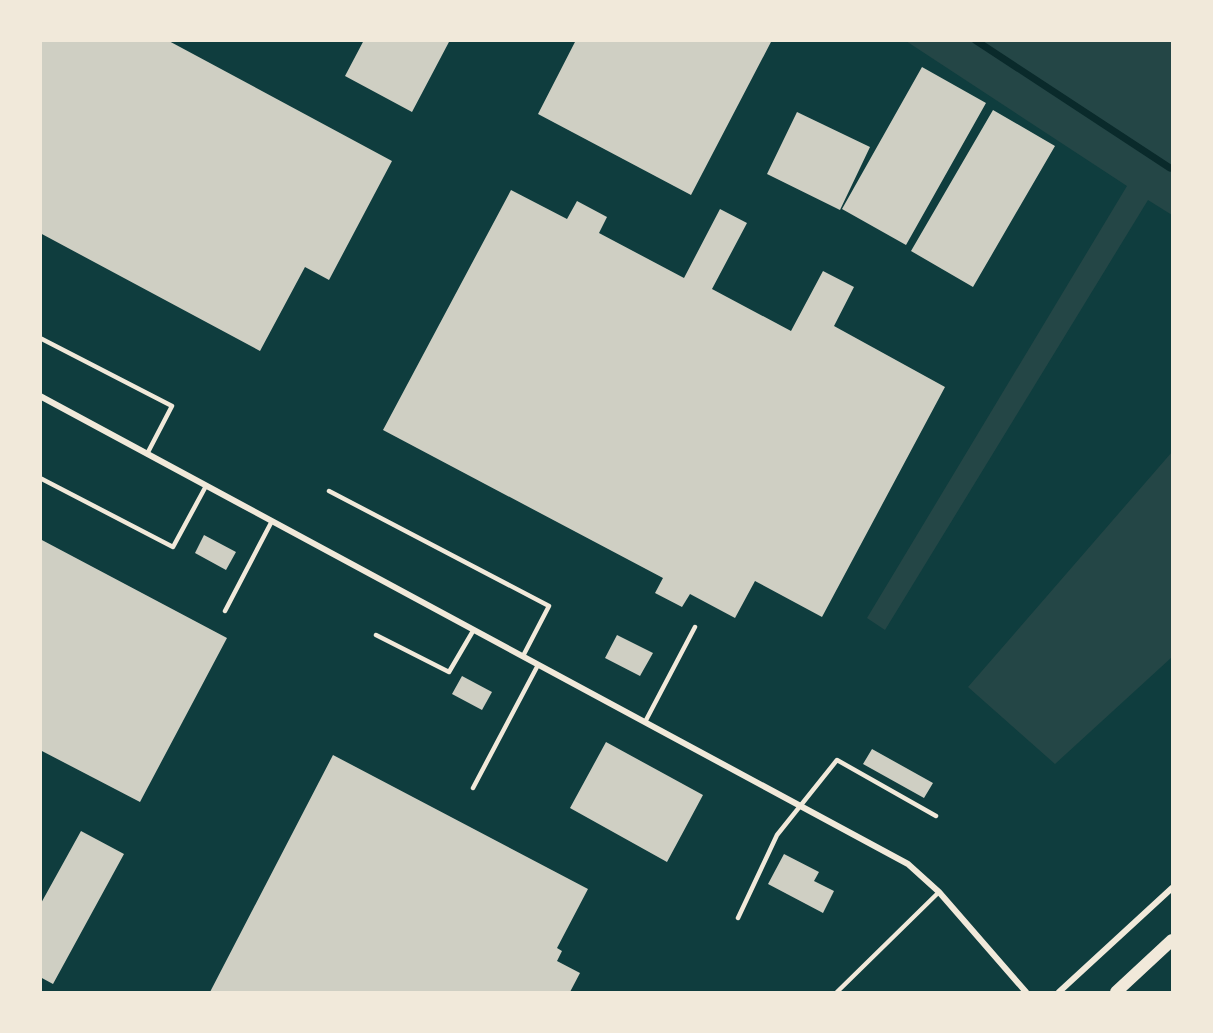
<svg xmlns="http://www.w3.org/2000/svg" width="1213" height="1033" viewBox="0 0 1213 1033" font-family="'Playfair Display',serif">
<rect width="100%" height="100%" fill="#0f3d3e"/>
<!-- green -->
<path fill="#244646" d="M906 41H1172V215L1148 200 885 630 867 618 1127 186Z
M1172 452V657L1055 764 968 687Z"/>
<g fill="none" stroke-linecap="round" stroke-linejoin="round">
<!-- stream -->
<path stroke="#0a2a2b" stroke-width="7" d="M975 40 1170 168"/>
</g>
<!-- building -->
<path fill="#cfcfc3" d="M40 40H167L392 161 329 280 305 267 260 351 40 233Z
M364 40H450L412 112 345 76Z
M576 40H772L691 195 538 114Z
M922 67 986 103 906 245 842 209Z
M993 110 1055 146 973 287 911 251Z
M797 112 870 147 840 210 767 174Z
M511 190 567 219 577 201 607 217 599 233 684 278 720 209 747 223 712 289 791 331 823 271 854 287 834 326 945 387 822 617 755 581 735 618 690 594 682 607 655 593 663 578 383 430Z
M204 535 236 552 226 570 195 553Z
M40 539 227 638 140 802 40 750Z
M617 635 653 653 640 676 605 658Z
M462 676 492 692 482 710 452 694Z
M606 742 703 795 667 862 570 808Z
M872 749 933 783 924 798 863 764Z
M333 755 588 889 557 948 562 951 557 961 580 973 570 992H210Z
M81 831 124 854 53 984 40 977V905Z
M784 854 819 872 814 881 834 891 823 913 768 884Z"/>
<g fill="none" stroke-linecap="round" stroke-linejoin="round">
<!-- service -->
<path stroke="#f1e9da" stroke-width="4.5" d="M40 338 172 406 147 454
M40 478 173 547 206 486
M329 491 549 606 523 656
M225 611 272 521
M376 635 449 672 473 631
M645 722 695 627
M473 788 538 665
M738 918 777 835 837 760 936 816
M837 992 939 892"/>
<!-- minor -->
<path stroke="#f1e9da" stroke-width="6" d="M40 396 908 864 939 892 1026 992
M1059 992 1172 888"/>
<!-- secondary -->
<path stroke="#f1e9da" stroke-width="12" d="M1116 992 1172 940"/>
</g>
<!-- border -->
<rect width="1213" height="1033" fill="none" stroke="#f1e9da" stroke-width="84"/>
</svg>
